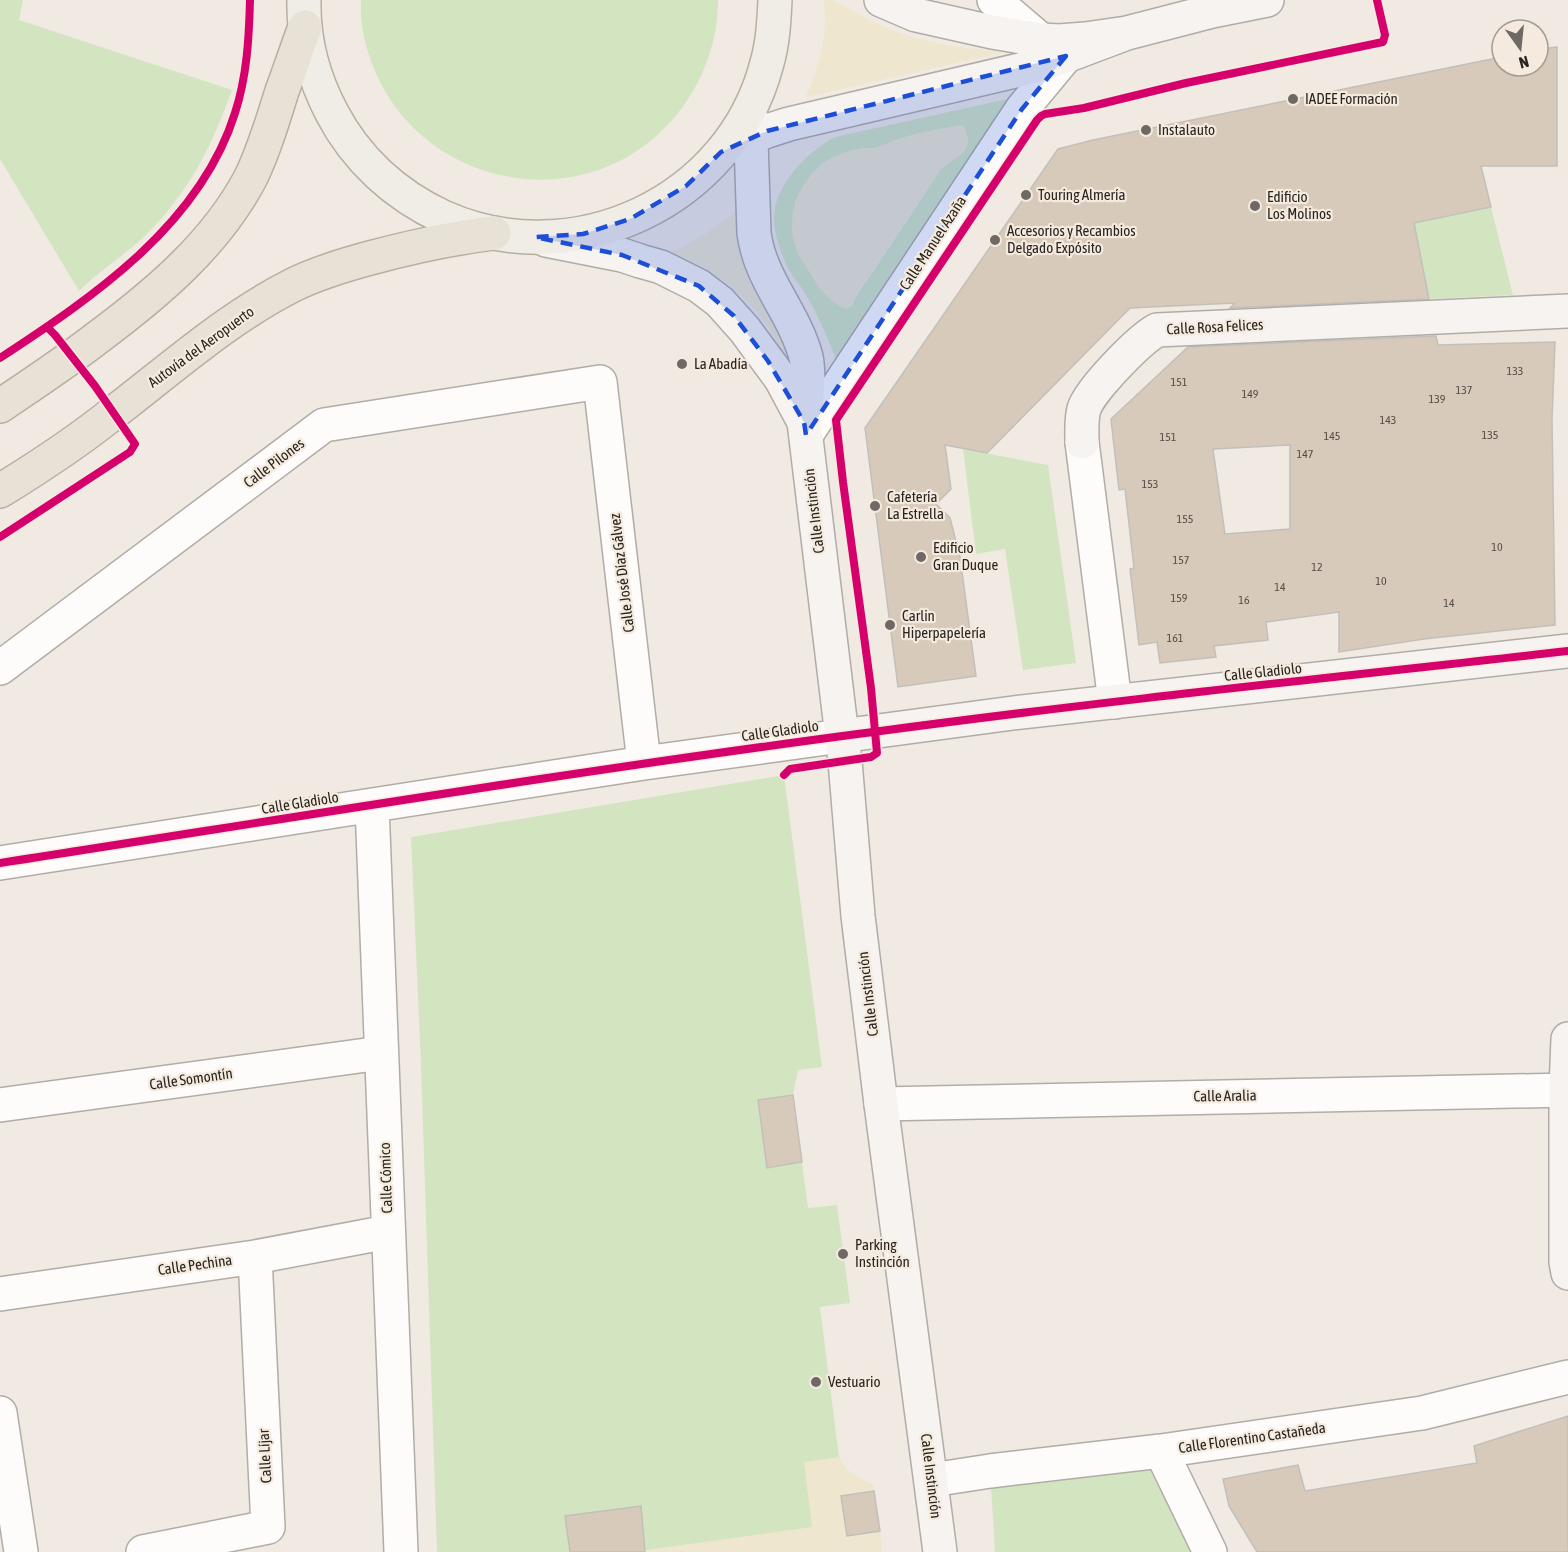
<svg xmlns="http://www.w3.org/2000/svg" width="1568" height="1552" viewBox="0 0 1568 1552" font-family="'Asap Condensed',sans-serif">
<rect width="100%" height="100%" fill="#f0eae3"/>
<!-- green -->
<path fill="#d3e5c0" fill-rule="evenodd" d="M0 0H23L19 20 232 90C212 146 189 192 146 235 125 255 100 270 79 291L0 159Z
M361 0H718C718 78 665 152 589 173 511 195 425 161 385 91 370 64 359 31 361 0Z
M1012 98 836 358C827 337 818 315 806 295 800 284 791 276 786 264 780 251 774 233 774 219 774 185 807 152 835 137ZM963 125C977 153 957 154 941 169 920 201 898 234 876 267 868 280 857 291 852 306L821 290 797 252 795 202 803 187 811 175 822 164 835 156 866 148C879 150 889 141 902 138 922 132 943 128 963 125Z
M1491 207 1513 295 1429 299 1414 223Z
M963 449 1048 465 1076 663 1023 670 1005 549 976 554Z
M784 775 822 1067 798 1070 793 1095 808 1208 837 1205 850 1303 820 1307 839 1457C846 1473 857 1478 873 1485L882 1552H437L421 1065 411 837Z
M1161 1451 1210 1552H995L990 1471Z"/>
<!-- sand -->
<path fill="#eee6ce" d="M824 0H833C851 10 868 20 887 28 921 43 968 49 1005 52L806 97C815 74 824 48 825 24 826 16 824 8 824 0Z
M963 125C977 153 957 154 941 169 913 208 888 250 859 289 855 296 854 305 847 309 824 301 815 280 802 260 779 223 798 175 836 156 844 152 857 148 866 148 871 148 875 149 880 147 887 145 893 140 901 138 921 132 943 128 963 125Z
M738 208 736 231 739 253 749 281 777 323 789 354 784 355C778 344 772 333 765 323 741 290 710 267 672 252 695 241 720 227 738 208Z
M839 1457C846 1473 857 1478 873 1485L882 1552H632L812 1527 804 1462Z"/>
<!-- building -->
<path fill="#d7caba" stroke="#c3bfba" stroke-width="1.5" fill-rule="evenodd" d="M1557 47V166H1481L1491 207 1414 223 1429 299 1230 308 1235 303 1130 308 987 453 945 445 951 489 936 504 950 518 960 557 976 676 898 687 865 428 1058 149 1093 140 1502 57V66H1538V50Z
M1436 336 1438 345 1555 342 1552 420 1555 625 1424 639 1339 652V612L1266 622 1268 640 1214 646 1216 657 1160 663 1157 642 1139 645 1130 569 1134 568 1125 489 1119 490 1111 419 1188 347ZM1290 445V529L1225 534 1213 449Z
M793 1095 802 1162 767 1168 758 1100Z
M1568 1416V1552H1257L1229 1506 1223 1479 1298 1465 1305 1491 1477 1463 1474 1446Z
M874 1491 880 1531 847 1536 841 1496Z
M641 1506 645 1552H570L565 1516Z"/>
<g fill="none" stroke-linecap="round" stroke-linejoin="round">
<!-- street casing -->
<g stroke="#b1aca7" stroke-width="36">
<path id="street" d="M994 0 1041 40
M806 435 1022 109 1066 56
M1082 442 1115 702
M0 668 324 425 600 382 644 763
M372 805 401 1552
M0 863 644 763 841 736
M881 1104 1568 1090
M0 1105 381 1053
M0 1294 255 1257 388 1232
M0 1413 21 1552
M1161 1451 1210 1552
M932 1480 990 1471 1161 1451 1422 1413 1568 1377
M143 1552 268 1527 255 1257"/>
</g>
<!-- secondary casing -->
<g stroke="#b1aca7" stroke-width="36">
<path id="secondary" d="M881 0 916 15 934 19 992 32 1041 40 1059 41 1085 39 1127 33 1212 11 1267 0
M750 109 754 233C760 280 794 312 806 357 810 375 806 403 804 422L845 761 858 916 881 1104 940 1552
M732 146 767 131 789 124 1028 68 1066 56 1127 33
M546 240 622 255 640 261 661 267 699 286 720 302 745 330 781 379 804 422
M1082 442C1082 432 1081 419 1084 409 1090 390 1139 340 1157 330L1568 311
M841 736 1013 713 1568 651
M1568 1039 1566 1089V1262L1568 1273"/>
</g>
<!-- primary casing -->
<g stroke="#b8afa2" stroke-width="36">
<path id="primary" d="M304 0C303 39 314 79 332 113 356 159 395 195 443 217 573 275 731 203 767 63 773 42 774 21 775 0"/>
</g>
<!-- highway casing -->
<g stroke="#b8afa2" stroke-width="36">
<path id="highway" d="M0 406C33 384 66 362 97 338 156 294 216 244 251 177 264 150 273 120 282 91 290 70 297 48 305 27
M0 491C39 467 77 442 112 414 171 369 226 319 293 285 317 273 344 265 370 258 411 247 452 238 494 233"/>
</g>
<!-- street -->
<use href="#street" stroke="#fdfcfb" stroke-width="33"/>
<!-- secondary -->
<use href="#secondary" stroke="#f6f3f0" stroke-width="33"/>
<!-- primary -->
<use href="#primary" stroke="#f0ece6" stroke-width="33"/>
<!-- highway -->
<use href="#highway" stroke="#e8e1d6" stroke-width="33"/>
<!-- cycleway casing -->
<g stroke="#f5eade" stroke-width="11">
<path id="cycleway" d="M0 358C93 297 200 225 235 113 247 76 249 38 250 0
M0 537 130 452 135 444 95 386 55 335 47 327
M784 775 790 769 871 757 877 753 871 688 843 482 836 420 1037 120 1041 116 1045 114 1084 108 1186 83 1383 42 1385 35 1377 0
M0 863C291 818 581 770 873 732 1104 701 1336 677 1568 651"/>
</g>
<!-- cycleway -->
<use href="#cycleway" stroke="#d6006c" stroke-width="8"/>
</g>
<!-- marked area -->
<path fill="#1d4ed8" fill-opacity="0.2" stroke="#1d4ed8" stroke-width="4.5" stroke-dasharray="12 8" stroke-linejoin="round" d="M1066 56 1022 109 806 435 804 422 768 361 734 316 699 286 622 255 535 237 583 234 630 219 686 186 721 152 767 131Z"/>
<!-- markers -->
<g fill="#6e6964" stroke="#f5eade" stroke-width="2">
<circle cx="1293" cy="99" r="6"/>
<circle cx="1146" cy="130" r="6"/>
<circle cx="1026" cy="195" r="6"/>
<circle cx="1255" cy="206" r="6"/>
<circle cx="995" cy="240" r="6"/>
<circle cx="682" cy="364" r="6"/>
<circle cx="875" cy="506" r="6"/>
<circle cx="921" cy="557" r="6"/>
<circle cx="890" cy="625" r="6"/>
<circle cx="843" cy="1254" r="6"/>
<circle cx="816" cy="1382" r="6"/>
</g>
<g text-anchor="middle" stroke-width="4.5" stroke-linejoin="round" paint-order="stroke">
<!-- number labels -->
<g font-size="12" fill="#544e46">
<text x="1515" y="375">133</text>
<text x="1179" y="386">151</text>
<text x="1464" y="394">137</text>
<text x="1250" y="398">149</text>
<text x="1437" y="403">139</text>
<text x="1388" y="424">143</text>
<text x="1490" y="439">135</text>
<text x="1332" y="440">145</text>
<text x="1168" y="441">151</text>
<text x="1305" y="458">147</text>
<text x="1150" y="488">153</text>
<text x="1185" y="523">155</text>
<text x="1497" y="551">10</text>
<text x="1181" y="564">157</text>
<text x="1317" y="571">12</text>
<text x="1381" y="585">10</text>
<text x="1280" y="591">14</text>
<text x="1179" y="602">159</text>
<text x="1244" y="604">16</text>
<text x="1449" y="607">14</text>
<text x="1175" y="642">161</text>
</g>
<!-- poi labels -->
<g font-size="15" fill="#282420" stroke="#f5eade" text-anchor="start">
<text x="1305" y="104">IADEE Formación</text>
<text x="1158" y="135">Instalauto</text>
<text x="1038" y="200">Touring Almería</text>
<text x="1267" y="202">Edificio<tspan x="1267" dy="17">Los Molinos</tspan></text>
<text x="1007" y="236">Accesorios y Recambios<tspan x="1007" dy="17">Delgado Expósito</tspan></text>
<text x="694" y="369">La Abadía</text>
<text x="887" y="502">Cafetería<tspan x="887" dy="17">La Estrella</tspan></text>
<text x="933" y="553">Edificio<tspan x="933" dy="17">Gran Duque</tspan></text>
<text x="902" y="621">Carlin<tspan x="902" dy="17">Hiperpapelería</tspan></text>
<text x="855" y="1250">Parking<tspan x="855" dy="17">Instinción</tspan></text>
<text x="828" y="1387">Vestuario</text>
</g>
<!-- street labels -->
<g font-size="15" fill="#282420" stroke="#f5eade">
<text transform="translate(933 243) rotate(-57)" y="5">Calle Manuel Azaña</text>
<text transform="translate(1215 327) rotate(-3)" y="5">Calle Rosa Felices</text>
<text transform="translate(201 347) rotate(-36)" y="5">Autovía del Aeropuerto</text>
<text transform="translate(274 463) rotate(-37)" y="5">Calle Pilones</text>
<text transform="translate(814 511) rotate(-97)" y="5">Calle Instinción</text>
<text transform="translate(622 573) rotate(-97)" y="5">Calle José Díaz Gálvez</text>
<text transform="translate(1263 672) rotate(-6)" y="5">Calle Gladiolo</text>
<text transform="translate(780 731) rotate(-8)" y="5">Calle Gladiolo</text>
<text transform="translate(300 803) rotate(-9)" y="5">Calle Gladiolo</text>
<text transform="translate(868 994) rotate(-97)" y="5">Calle Instinción</text>
<text transform="translate(191 1079) rotate(-8)" y="5">Calle Somontín</text>
<text transform="translate(1225 1096) rotate(-1)" y="5">Calle Aralia</text>
<text transform="translate(386 1178) rotate(-92)" y="5">Calle Cómico</text>
<text transform="translate(195 1265) rotate(-8)" y="5">Calle Pechina</text>
<text transform="translate(1252 1438) rotate(-8)" y="5">Calle Florentino Castañeda</text>
<text transform="translate(265 1456) rotate(-93)" y="5">Calle Líjar</text>
<text transform="translate(931 1476) rotate(83)" y="5">Calle Instinción</text>
</g>
</g>
<!-- north arrow -->
<g transform="translate(1520 48) rotate(165)"><circle r="28" fill="#f5eade" stroke="#a39b92" stroke-width="1.5"/>
<path d="M0-4.5L10 22L0 15L-10 22Z" fill="#6e6964"/>
<text y="-9" font-size="16" font-weight="bold" text-anchor="middle" fill="#282420">N</text>
</g>
</svg>
